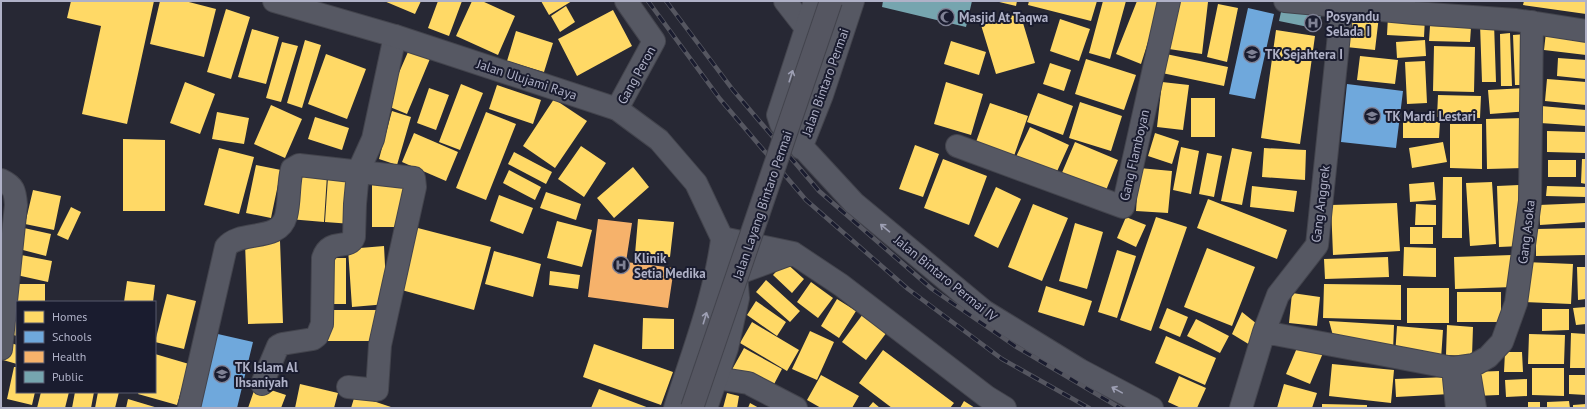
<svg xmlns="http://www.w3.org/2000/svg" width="1587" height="409" viewBox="0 0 1587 409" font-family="'PT Sans',sans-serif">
<rect width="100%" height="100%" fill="#272834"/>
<!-- homes -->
<path fill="#ffd966" d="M71 1H154L127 124 82 114 101 26 67 18Z
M160 1H185L216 9 204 57 150 44Z
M384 1H421L415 14Z
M438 1H462L449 36 428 28Z
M472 1H482L515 16 498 55 456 36Z
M541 1H572L549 15Z
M995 1H1017L1016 6Z
M1029 1H1097L1091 21 1028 5Z
M1103 1H1126L1110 59 1089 53Z
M1137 1H1161L1141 64 1116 54Z
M1175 1 1208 2 1202 54 1169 49Z
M1524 1H1586V14L1523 5Z
M1218 4 1238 8 1227 62 1207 57Z
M566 6 575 22 560 32 551 16Z
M226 9 250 17 231 79 207 72Z
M613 10 632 46 577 76 558 39Z
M1020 13 1035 63 996 74 981 25Z
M1349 13 1379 16 1375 50 1346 47Z
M1388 16 1425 18 1424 37 1387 35Z
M1060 19 1090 29 1079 61 1050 51Z
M1494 23 1496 82H1482L1480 24Z
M1430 26 1471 27 1470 42 1429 41Z
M252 29 279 37 266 84 238 77Z
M1276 30 1315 36 1300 144 1261 138Z
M516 31 553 43 544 72 507 61Z
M1546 32 1586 36V55L1544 50Z
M1510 33 1512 86H1501L1500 34Z
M1526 34 1528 85H1515L1513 35Z
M305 40 321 45 302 108 287 103Z
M1425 40 1426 56 1397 58 1396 42Z
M951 41 986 52 979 75 944 64Z
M282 42 298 46 281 102 266 98Z
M411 45 432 54 407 114 385 105Z
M1434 46 1475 47 1474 92 1433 91Z
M326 54 366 69 347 119 308 104Z
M1166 54 1228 67 1224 86 1162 73Z
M1360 56 1398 60 1395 84 1357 80Z
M1558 58 1586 60V79L1557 76Z
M1086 59 1136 75 1124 110 1075 94Z
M1425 61 1427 103 1407 104 1405 62Z
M1050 63 1071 70 1064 91 1043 84Z
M1547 79 1586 82V105L1545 101Z
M185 82 215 94 200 134 170 123Z
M946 82 983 94 971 135 934 124Z
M1162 82 1189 85 1183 130 1157 127Z
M461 84 483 93 460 150 439 142Z
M497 85 541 100 533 124 489 109Z
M429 88 449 95 436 130 417 123Z
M1526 88 1528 111 1490 114 1488 90Z
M1038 93 1073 106 1063 135 1027 122Z
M1438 95 1481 96 1480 118 1437 117Z
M1191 98H1215V137H1191Z
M554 99 587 121 555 168 523 146Z
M1080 102 1122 116 1111 151 1069 138Z
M990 103 1028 116 1014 156 976 142Z
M271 105 302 119 285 158 254 144Z
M1541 106 1586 110V126L1540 123Z
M392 111 411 117 397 165 379 159Z
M217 112 249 118 244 144 212 139Z
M486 112 516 124 486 200 456 188Z
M315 117 349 128 342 150 308 139Z
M1523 118 1524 168 1487 169 1486 119Z
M1403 121 1440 122 1439 138H1403Z
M1450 124H1482V169L1450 168Z
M1030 127 1069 145 1054 178 1015 159Z
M1547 131 1586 132V153L1547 152Z
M414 133 458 152 446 181 402 162Z
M1155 133 1179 141 1172 164 1148 156Z
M123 139 165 140V211H123Z
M1075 142 1118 160 1105 193 1061 175Z
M1443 142 1447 162 1412 168 1409 148Z
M915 145 939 154 923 197 899 189Z
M581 146 606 163 584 197 558 179Z
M1181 147 1199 151 1191 194 1173 190Z
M219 148 254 157 239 214 204 205Z
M1232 148 1252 152 1242 205 1221 201Z
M1264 148 1306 150 1305 180 1262 177Z
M514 152 552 172 546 184 508 164Z
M1207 153 1222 156 1214 197 1199 194Z
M943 159 987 176 969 225 924 208Z
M1582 159H1586V184L1581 183Z
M1548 160H1576V177H1548Z
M256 165 281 170 271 218 246 213Z
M633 167 649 187 614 218 597 198Z
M1139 168 1172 171 1168 213 1136 211Z
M509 170 541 187 535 200 503 183Z
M292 172 327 175 324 222 289 219Z
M328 177 355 179 352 224 325 222Z
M1443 177H1462V238H1442Z
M1434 182 1436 200 1410 202 1409 184Z
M1492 182 1496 244 1470 246 1466 183Z
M372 184H405V227H372Z
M1519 185 1521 246 1499 247 1497 186Z
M1252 186 1297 191 1294 212 1250 207Z
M1547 186 1586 187V197L1546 196Z
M996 187 1021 199 998 248 974 236Z
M33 190 61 196 54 230 25 224Z
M546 192 581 204 576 220 540 208Z
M499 195 533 208 523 234 490 221Z
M1208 199 1287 230 1277 259 1197 228Z
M1397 203 1400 251 1333 255 1331 205Z
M1586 203V222L1540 225 1539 205Z
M1033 204 1068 218 1042 281 1008 267Z
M1416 204 1436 205V225H1415Z
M71 207 81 212 68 240 57 235Z
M1126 217 1146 225 1136 247 1117 238Z
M1156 217 1187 227 1151 331 1120 320Z
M638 219 674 222 670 257 635 254Z
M557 221 592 230 582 267 547 258Z
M1075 223 1103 232 1087 289 1059 281Z
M414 227 491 247 474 310 398 289Z
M1410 227H1433V244H1410Z
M24 228 51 234 46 256 19 249Z
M1586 228V255L1536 256V229Z
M280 241 283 323 248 324 245 243Z
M384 246 387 304 352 307 348 249Z
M1404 247 1436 248V277L1403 276Z
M1207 248 1255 267 1232 326 1184 307Z
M1117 250 1136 256 1117 318 1098 312Z
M494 251 541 264 533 297 485 284Z
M16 254 52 261 48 282 12 274Z
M1512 255 1513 287 1455 289 1454 257Z
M1388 257 1389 277 1325 279 1324 259Z
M328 258H346V304H328Z
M785 262 804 279 792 293 773 275Z
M1525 262 1573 264 1571 304 1523 302Z
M1577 267H1586V299L1578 300Z
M550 271 580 275 578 289 549 285Z
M766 280 800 311 790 322 756 292Z
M127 281 155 285 153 302H124Z
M811 282 833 298 818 318 797 302Z
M13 284H45V302H17V313H14Z
M1324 284 1401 285V320L1323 318Z
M1046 286 1092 301 1084 326 1038 312Z
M1407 288H1449V323H1407Z
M1457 292H1501V322H1457Z
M1292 293 1320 297 1317 326 1289 323Z
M167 294 196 301 184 349 155 342Z
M837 299 856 311 839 338 821 326Z
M756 301 786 322 777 336 747 315Z
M1586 307V324L1576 325 1573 308Z
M1167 308 1188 317 1180 337 1159 328Z
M1542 309H1569V330L1542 331Z
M325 310H381L380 341H325Z
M1242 312 1257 324 1255 348 1232 334Z
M863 314 887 332 866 360 842 342Z
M9 318 17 320V336L6 333Z
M643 318 674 319V349H642Z
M1196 319 1229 336 1220 353 1187 336Z
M1329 321 1394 325 1393 351 1335 343Z
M752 322 799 350 787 371 740 343Z
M1447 325 1473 327 1472 356 1446 355Z
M1397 326 1443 330 1441 359 1395 356Z
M810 331 834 342 817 380 792 369Z
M1571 333 1586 334V368H1570Z
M1529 334 1565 335 1564 364H1528Z
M1166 336 1216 358 1205 385 1155 363Z
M8 342 17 345V364L3 360Z
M1299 343 1323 353 1310 384 1286 374Z
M594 344 673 372 661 405 583 377Z
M744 348 782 369 772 388 729 375Z
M883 350 954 403 950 408H892L859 383Z
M1505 352H1522L1523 372H1504Z
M155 354 189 364 177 405 138 394 139 392H155Z
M1332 364 1394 370 1391 403 1329 396Z
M14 367H17V392H35L32 405 7 399Z
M1532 368H1564V396L1532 395Z
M1499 371V395L1474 396V372Z
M821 375 859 396 852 408H821L807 400Z
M1569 375H1586V395L1569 394Z
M1179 376 1206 388 1197 408H1181L1168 402Z
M1449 377 1450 394 1396 397 1395 379Z
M1527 379V396L1506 397 1505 380Z
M300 384 338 393 334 408H295Z
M1284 384 1317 393 1312 408H1277Z
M256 385 286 395 281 408H248Z
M599 389 649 408H591Z
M41 392H69L65 408H37Z
M75 392H94L91 408H72Z
M98 392H119L115 408H95Z
M727 393 739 396 737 408H723Z
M355 395 394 408H351Z
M128 399 158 408H126Z
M964 401 975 408H960Z
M1569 401 1570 408H1547V402Z
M873 402 880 408H868Z
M1528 402H1540V408H1528Z
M750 403 759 408H748Z
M1322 404 1367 405V408H1322Z
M1586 404V408H1573V405Z"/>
<!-- schools -->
<path fill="#6fa8dc" d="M1248 8 1274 14 1255 99 1229 94Z
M1347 84 1403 91 1396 148 1341 142Z
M209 332 253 342 237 408H203L192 405Z"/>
<!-- health -->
<path fill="#f6b26b" d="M598 219 632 223 626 262 674 268 668 308 588 297Z"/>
<!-- public -->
<path fill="#76a5af" d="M883 1H972L966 27 882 7Z
M1283 3 1310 13 1321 15 1318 29 1279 21Z"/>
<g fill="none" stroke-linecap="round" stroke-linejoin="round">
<!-- minor casing -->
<g stroke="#43444d" stroke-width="24">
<path id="minor" d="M785 1 806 28
M1285 1 1414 13 1516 20 1586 31
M617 109 654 41 626 1
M957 146 1123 207 1169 1
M1 180C14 186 15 191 16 205L1 349
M722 238 793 253 841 285 987 397 1005 408
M736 274 793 253
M1264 332 1453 368
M1468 366 1475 408
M716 378 748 383 796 408
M262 384 278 346 282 344 313 339 317 336 322 324 323 258C330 237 349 251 354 237L355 204 358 172 373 139 395 36
M189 408 226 247C241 229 279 243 286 216 290 200 288 184 292 169L299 165 414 178 415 187 380 345 377 390 348 387
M1241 408 1264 332 1278 295 1317 245 1342 6
M1457 408 1453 368 1474 365 1488 357 1502 342 1516 303 1530 201 1532 22"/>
</g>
<!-- tertiary casing -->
<g stroke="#43444d" stroke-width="24">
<path id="tertiary" d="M274 1 395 36 617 109 659 140 696 183 722 238 736 274 738 298 727 348 706 408
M815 1 778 115 781 124 854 203 984 311 1080 370 1152 408
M801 148 822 95 853 1
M675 408C693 352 714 298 722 240"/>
</g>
<!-- minor -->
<use href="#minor" stroke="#565863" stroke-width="22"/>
<!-- tertiary -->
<use href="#tertiary" stroke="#565863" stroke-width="22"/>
<!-- rail casing -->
<g stroke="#555660" stroke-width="4.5">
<path id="rail" d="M648 1 720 99 806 200 908 289 1002 359 1089 408
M666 1 733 90 819 191 932 289 1015 346 1120 408"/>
</g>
<!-- rail -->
<use href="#rail" stroke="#1a1c2f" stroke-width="3" stroke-dasharray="9" stroke-linecap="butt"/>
<!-- secondary-bridge casing -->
<g stroke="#43444d" stroke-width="24" stroke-linecap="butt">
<path id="secondary-bridge" d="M692 408 831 1"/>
</g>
<!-- secondary-bridge -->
<use href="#secondary-bridge" stroke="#555661" stroke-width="22"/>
</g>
<!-- one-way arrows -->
<defs><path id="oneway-shaft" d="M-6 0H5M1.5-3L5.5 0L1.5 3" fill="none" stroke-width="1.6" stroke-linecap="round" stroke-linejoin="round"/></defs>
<g stroke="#9d9fb3">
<use href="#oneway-shaft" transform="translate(791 76) rotate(-72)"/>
<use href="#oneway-shaft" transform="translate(885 228) rotate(-140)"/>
<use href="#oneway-shaft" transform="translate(705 318) rotate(-73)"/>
<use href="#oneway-shaft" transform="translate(1117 390) rotate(-151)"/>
</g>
<!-- icons -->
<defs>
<g id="mosque-ring" transform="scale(0.9)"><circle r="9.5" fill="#1a1c2f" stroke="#7f8194" stroke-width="1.5"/><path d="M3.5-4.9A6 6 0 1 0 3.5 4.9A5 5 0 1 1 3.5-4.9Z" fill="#7f8194"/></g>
<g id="hospital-ring" transform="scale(0.9)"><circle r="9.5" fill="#1a1c2f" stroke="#7f8194" stroke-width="1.5"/><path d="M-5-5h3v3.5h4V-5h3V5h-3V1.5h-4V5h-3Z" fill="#7f8194"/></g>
<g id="school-ring" transform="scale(0.9)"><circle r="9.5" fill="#1a1c2f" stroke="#7f8194" stroke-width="1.5"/><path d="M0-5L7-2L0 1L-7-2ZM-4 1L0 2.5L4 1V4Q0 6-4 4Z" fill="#7f8194"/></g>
</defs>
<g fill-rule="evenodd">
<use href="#mosque-ring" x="946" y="17"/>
<use href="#hospital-ring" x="1313" y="23"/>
<use href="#school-ring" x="1252" y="54"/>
<use href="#school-ring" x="1372" y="116"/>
<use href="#hospital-ring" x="621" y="265"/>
<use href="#school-ring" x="222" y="374"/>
</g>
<g text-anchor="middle" stroke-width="4" stroke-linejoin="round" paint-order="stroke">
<!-- poi labels -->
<g font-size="13" font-weight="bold" fill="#afb1c7" stroke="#1a1c2f" text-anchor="start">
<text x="1326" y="21">Posyandu<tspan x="1326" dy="15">Selada I</tspan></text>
<text x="959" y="22">Masjid At Taqwa</text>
<text x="1265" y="59">TK Sejahtera I</text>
<text x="1385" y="121">TK Mardi Lestari</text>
<text x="634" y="263">Klinik<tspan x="634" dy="15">Setia Medika</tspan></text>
<text x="235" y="372">TK Islam Al<tspan x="235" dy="15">Ihsaniyah</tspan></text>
</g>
<!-- street labels -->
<g font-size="13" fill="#afb1c7" stroke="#1a1c2f">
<text transform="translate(636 75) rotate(-61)" y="5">Gang Peron</text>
<text transform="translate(527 79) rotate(18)" y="5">Jalan Ulujami Raya</text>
<text transform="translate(825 82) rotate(-70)" y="5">Jalan Bintaro Permai</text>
<text transform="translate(1134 155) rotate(-77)" y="5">Gang Flamboyan</text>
<text transform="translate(1320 204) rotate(-83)" y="5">Gang Anggrek</text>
<text transform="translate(762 205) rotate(-71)" y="5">Jalan Layang Bintaro Permai</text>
<text transform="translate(1526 232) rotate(-83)" y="5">Gang Asoka</text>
<text transform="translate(946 278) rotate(39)" y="5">Jalan Bintaro Permai IV</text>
</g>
</g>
<!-- border -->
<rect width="1587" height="409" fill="none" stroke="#afb1c7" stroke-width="4"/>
<!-- legend -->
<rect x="16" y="301" width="140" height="92" fill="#1a1c2f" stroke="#56586c"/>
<rect x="24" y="311" width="20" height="12" fill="#ffd966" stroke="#56586c"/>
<text x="52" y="321" font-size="12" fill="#afb1c7">Homes</text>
<rect x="24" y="331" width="20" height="12" fill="#6fa8dc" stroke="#56586c"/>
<text x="52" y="341" font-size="12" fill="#afb1c7">Schools</text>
<rect x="24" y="351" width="20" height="12" fill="#f6b26b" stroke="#56586c"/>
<text x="52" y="361" font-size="12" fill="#afb1c7">Health</text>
<rect x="24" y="371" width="20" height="12" fill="#76a5af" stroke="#56586c"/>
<text x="52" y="381" font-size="12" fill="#afb1c7">Public</text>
</svg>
